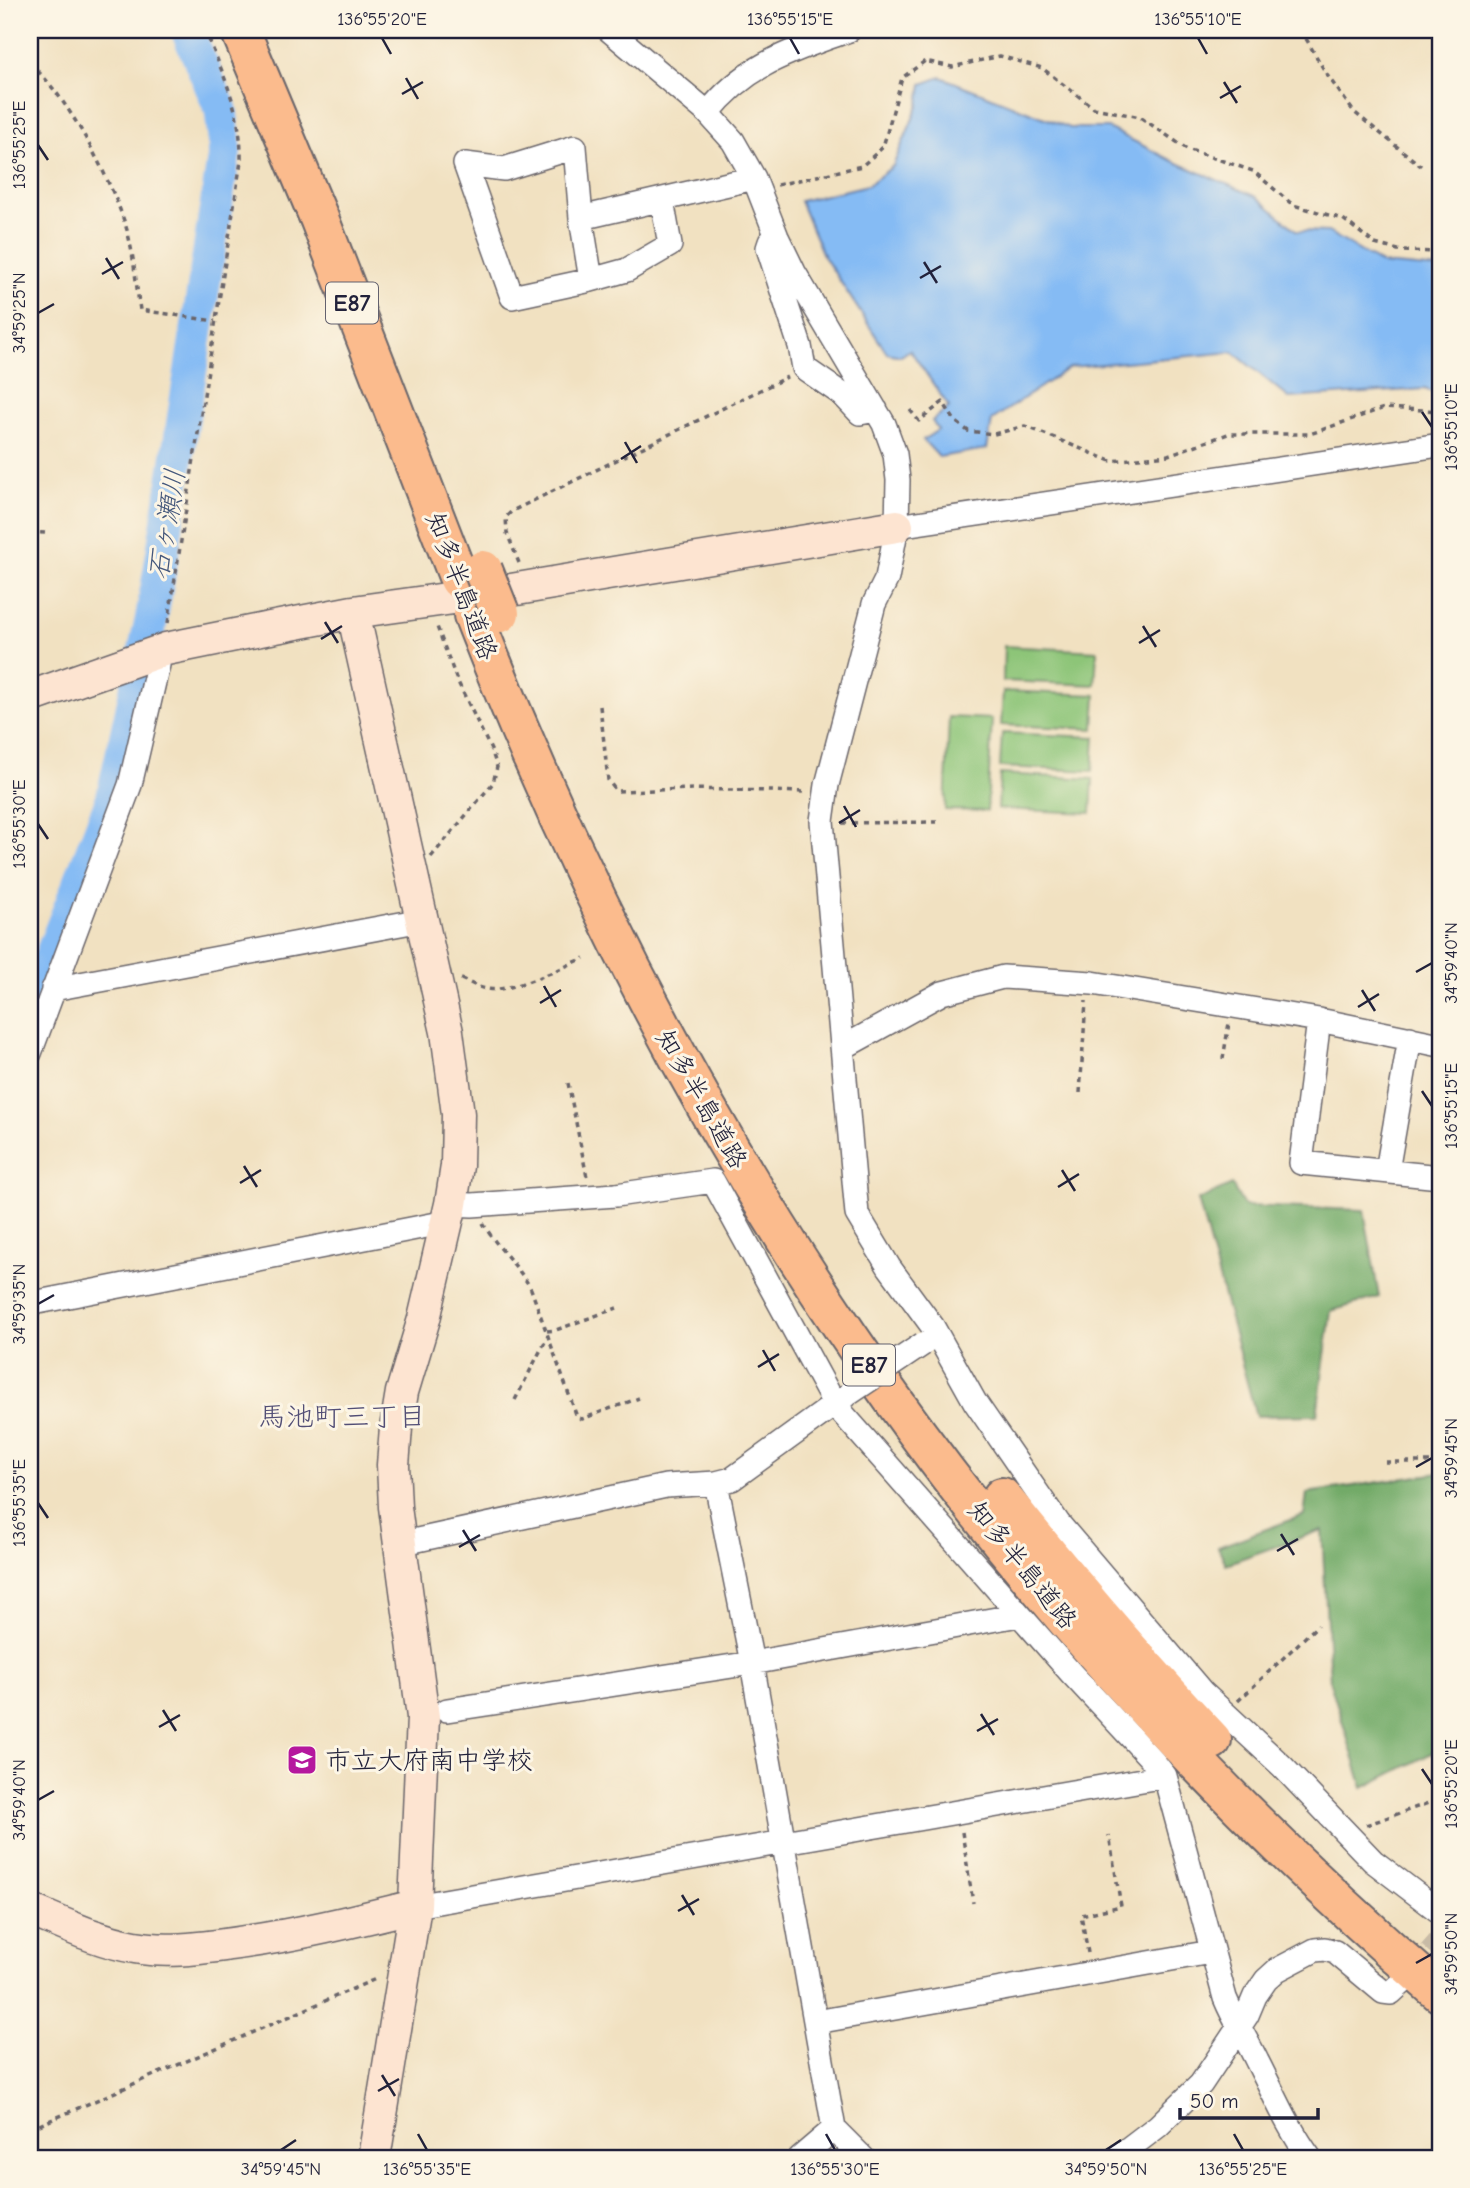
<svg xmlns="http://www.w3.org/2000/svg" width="1470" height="2188" viewBox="0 0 1470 2188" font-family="'Comic Neue','Klee One',sans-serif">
<rect width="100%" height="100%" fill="#fcf5e5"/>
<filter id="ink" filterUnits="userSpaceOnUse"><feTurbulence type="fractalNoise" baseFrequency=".0143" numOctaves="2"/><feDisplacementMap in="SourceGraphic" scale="14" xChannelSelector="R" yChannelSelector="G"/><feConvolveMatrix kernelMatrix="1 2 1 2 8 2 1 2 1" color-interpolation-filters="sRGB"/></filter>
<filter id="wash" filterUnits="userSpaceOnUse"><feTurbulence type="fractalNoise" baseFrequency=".00686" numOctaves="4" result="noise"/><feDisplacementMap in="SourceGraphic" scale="28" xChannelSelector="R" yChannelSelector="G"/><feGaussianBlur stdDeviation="1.57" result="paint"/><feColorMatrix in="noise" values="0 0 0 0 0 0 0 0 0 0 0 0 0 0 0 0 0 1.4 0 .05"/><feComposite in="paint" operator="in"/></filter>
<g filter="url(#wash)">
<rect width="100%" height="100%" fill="#f1e1c1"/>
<!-- green -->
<path fill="#8dc578" stroke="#58745a" stroke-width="2" d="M1004 646 1097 651 1095 685 1003 681Z
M1003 691 1096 695 1094 729 1001 725Z
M949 717 992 719 987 811 945 810Z
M1002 733 1095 737 1093 771 1000 767Z
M1000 774 1093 779 1091 813 998 809Z"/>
<!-- forest -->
<path fill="#72aa68" stroke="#4a6652" stroke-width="2" d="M1232 1185 1244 1206 1364 1210 1379 1297 1331 1311 1317 1415 1256 1416 1198 1200Z
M1440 1473V1749L1363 1788 1330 1682 1322 1530 1226 1564 1218 1547 1304 1515 1307 1493Z"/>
<!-- water -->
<path fill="#85bbf4" stroke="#546e98" stroke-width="2" d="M941 77 1070 128H1108L1173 161 1257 197 1297 231 1328 232 1382 264 1440 269V396L1425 389 1289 398 1233 352 1070 367 992 420 987 449 939 457 923 440 938 430 932 421 949 407 910 350 901 356 887 353 823 255 800 201 868 185 893 166 919 104 922 84Z"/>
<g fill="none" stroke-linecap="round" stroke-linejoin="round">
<!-- river -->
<path stroke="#85bbf4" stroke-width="33" d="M30 1009 112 799 151 621 161 563 225 148 221 110 187 30"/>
</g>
</g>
<g filter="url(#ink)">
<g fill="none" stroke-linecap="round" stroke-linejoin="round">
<!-- street-tunnel -->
<path stroke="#c8bba6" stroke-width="23" stroke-dasharray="23 11" stroke-linecap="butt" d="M1407 1978 1440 1941"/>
<!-- street casing -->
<g stroke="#6a656a" stroke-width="26">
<path id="street" d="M609 30 708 113 733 141 754 178 777 237 794 272 884 424 895 454 898 480 897 526 887 578 874 604 827 785 822 821 857 1214 889 1267 933 1327 975 1402 1059 1524 1202 1692 1282 1766 1373 1861 1440 1912
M708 113C747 63 793 51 849 30
M575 147 581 218 591 280 512 297 465 164 504 169Z
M581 218 754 178
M770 242 768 248 800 346 804 368 843 395 860 413 876 410
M591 280 627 270 670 245 662 200
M897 526 1440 445
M53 989 422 920
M1319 1020 1301 1163 1440 1177
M844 1047 942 993 1003 977 1092 983 1319 1020 1440 1045
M30 1053 130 785 158 665V652
M1387 1171 1410 1038
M451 1204 472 1205 616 1195 713 1181 835 1405 1071 1673 1153 1761 1165 1776 1225 1998C1234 2020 1247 2040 1257 2061 1274 2094 1288 2128 1310 2158
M30 1301 38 1302 447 1222
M716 1483 752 1663 834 2129 863 2158
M399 1544 666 1486 716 1483 732 1479 845 1397
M447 1710 752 1663 1019 1615
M415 1906 1165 1776
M816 2022 1211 1952
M800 2158 834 2129
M1116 2158 1158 2126 1201 2084 1247 2015 1255 1996 1266 1980 1277 1970 1315 1950 1325 1949 1335 1952 1383 1992 1391 1993 1403 1982"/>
</g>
<!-- secondary casing -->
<g stroke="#6a656a" stroke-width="35">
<path id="secondary" d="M353 612 447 1032 458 1114 457 1166 451 1204 424 1319 402 1392 396 1428 393 1465 395 1507 423 1717 415 1906 374 2158
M30 697 166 649 265 629 353 612 511 590 897 526
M30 1910C64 1924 98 1941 135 1947 167 1953 200 1948 231 1944 293 1936 354 1921 415 1906"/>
</g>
<!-- highway casing -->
<g stroke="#6a656a" stroke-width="42">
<path id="highway" d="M240 30 319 218 459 579
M473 615C581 891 719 1156 891 1397 1048 1617 1236 1816 1440 1993
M1002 1497C1069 1581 1138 1662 1212 1740"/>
</g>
<!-- path -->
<path stroke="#6a656a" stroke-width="3.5" stroke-dasharray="5 5" stroke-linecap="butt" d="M1301 30 1327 75 1354 112 1421 166
M1377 33 1379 30
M30 64C67 94 113 183 127 230 134 256 136 284 140 310L215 321
M777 185 862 166 883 147 902 78 925 61 952 67 1000 56 1042 68 1094 108 1140 117 1187 149 1253 171 1293 205 1343 219 1375 244 1402 251 1440 252
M30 312 33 316
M910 410 919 421 943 402 955 421 968 431 994 434 1025 426 1111 461 1168 455 1228 434H1310L1384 408 1440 411
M30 532 45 533
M519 563 507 533 506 517 512 511 787 377
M168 623 241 161C242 112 223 74 205 30
M600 706 608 780 616 791 693 789 806 792
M842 823 938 822
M431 857 493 783 497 767 492 752 456 678 436 624
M461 979C469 982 478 988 487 989 510 993 562 968 584 958
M1223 1059 1229 1023
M568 1083 587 1177
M1080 1093 1086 1001
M483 1223C496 1247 518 1265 531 1289L577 1417 582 1419 639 1398
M547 1331 556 1330 617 1308
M515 1400 548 1336
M1385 1462H1440
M1238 1701 1318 1625
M1366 1825 1440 1799
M962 1832 973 1903
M1088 1953 1081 1915 1121 1906 1109 1835
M30 2129 378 1978"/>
<!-- street -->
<use href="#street" stroke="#fff" stroke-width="23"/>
<!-- secondary -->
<use href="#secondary" stroke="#fde4d1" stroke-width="32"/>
<!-- highway -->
<use href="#highway" stroke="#fbbb8d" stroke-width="38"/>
<!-- street-bridge casing -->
<g stroke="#6a656a" stroke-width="26" stroke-linecap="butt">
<path id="street-bridge" d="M850 1393 923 1344"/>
</g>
<!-- highway-bridge casing -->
<g stroke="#6a656a" stroke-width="42" stroke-linecap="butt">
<path id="highway-bridge" d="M483 570 500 613"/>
</g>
<!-- street-bridge -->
<use href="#street-bridge" stroke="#fff" stroke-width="23"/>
<!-- highway-bridge -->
<use href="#highway-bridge" stroke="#fbbb8d" stroke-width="38"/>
</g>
</g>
<!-- ticks -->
<path fill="none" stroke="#22223b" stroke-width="2.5" d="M382 38 391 54M790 38 799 54M1198 38 1207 54M406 78 418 99M1224 82 1237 103M402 94 423 82M1220 98 1241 86M38 145 48 160M106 258 119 279M924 262 937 283M102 274 123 262M920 278 941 266M38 313 54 304M1422 412 1432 427M625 442 637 463M621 459 641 446M325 622 338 643M1143 626 1156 647M321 639 342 626M1139 643 1160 630M844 806 856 827M839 823 860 810M38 824 48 839M1416 972 1432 963M544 986 556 1007M1362 990 1375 1011M540 1003 561 990M1358 1007 1379 994M1422 1091 1432 1106M244 1166 257 1187M1062 1170 1075 1191M240 1183 261 1170M1058 1187 1079 1174M38 1304 54 1295M763 1350 775 1371M758 1367 779 1354M1416 1467 1432 1458M38 1503 48 1518M463 1530 476 1551M1281 1534 1294 1555M459 1547 480 1535M1277 1551 1298 1539M163 1710 176 1731M981 1714 994 1735M159 1727 180 1715M977 1731 998 1719M1422 1769 1432 1784M38 1800 54 1791M682 1895 694 1915M678 1911 699 1899M1416 1963 1432 1954M382 2075 395 2096M378 2091 399 2079M418 2134 427 2150M826 2134 835 2150M1234 2134 1243 2150M281 2150 296 2140M1106 2150 1121 2140"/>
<!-- icons -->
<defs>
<g id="school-square" transform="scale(1.575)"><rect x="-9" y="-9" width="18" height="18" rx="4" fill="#b5179e" stroke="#fcf5e5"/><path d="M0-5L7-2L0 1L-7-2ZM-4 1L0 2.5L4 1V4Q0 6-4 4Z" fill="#fff"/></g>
</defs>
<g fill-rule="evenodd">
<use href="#school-square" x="302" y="1760"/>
</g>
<g text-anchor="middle" stroke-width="6" stroke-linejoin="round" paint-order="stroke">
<!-- shield labels -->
<g fill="#fcf5e5" stroke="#63616e" stroke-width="2">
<rect x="326" y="282.5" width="52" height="41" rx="5"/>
<rect x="843" y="1344.5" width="52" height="41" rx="5"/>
</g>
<g font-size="24" font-weight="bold" fill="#22223b">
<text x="352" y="311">E87</text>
<text x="869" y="1373">E87</text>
</g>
<!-- street labels -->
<g font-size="26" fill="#22223b" stroke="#fcf5e5">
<text transform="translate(462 586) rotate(69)" y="9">知多半島道路</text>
<text transform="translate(702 1099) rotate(60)" y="9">知多半島道路</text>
<text transform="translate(1023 1565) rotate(51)" y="9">知多半島道路</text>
</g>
<!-- poi labels -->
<g font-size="26" fill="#22223b" stroke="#fcf5e5" text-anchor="start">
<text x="325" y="1769">市立大府南中学校</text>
</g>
<!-- water labels -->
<g font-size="28" font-style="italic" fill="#45587c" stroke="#fcf5e5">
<text transform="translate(166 524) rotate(-81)" y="10">石ヶ瀬川</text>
</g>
<!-- neighbourhood labels -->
<g font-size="28" fill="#534f76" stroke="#fcf5e5">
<text x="342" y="1426">馬池町三丁目</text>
</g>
</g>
<!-- margin -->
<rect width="1470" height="2188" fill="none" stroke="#fcf5e5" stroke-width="77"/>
<!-- scale -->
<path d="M1180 2108v10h138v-10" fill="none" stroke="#22223b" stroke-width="3.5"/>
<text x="1190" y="2108" font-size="21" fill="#22223b" stroke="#fcf5e5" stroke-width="5" paint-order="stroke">50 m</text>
<rect x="38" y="38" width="1394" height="2112" fill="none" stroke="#22223b" stroke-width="2.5"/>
<g font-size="18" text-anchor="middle" fill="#22223b">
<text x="382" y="25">136°55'20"E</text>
<text x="790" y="25">136°55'15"E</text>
<text x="1198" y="25">136°55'10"E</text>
<text transform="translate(19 145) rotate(-90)" y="6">136°55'25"E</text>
<text transform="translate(19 313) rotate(-90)" y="6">34°59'25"N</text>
<text transform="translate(1451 427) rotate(-90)" y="6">136°55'10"E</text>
<text transform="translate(19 824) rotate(-90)" y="6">136°55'30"E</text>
<text transform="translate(1451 963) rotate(-90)" y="6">34°59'40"N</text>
<text transform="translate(1451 1106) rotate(-90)" y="6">136°55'15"E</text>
<text transform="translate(19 1304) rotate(-90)" y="6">34°59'35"N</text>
<text transform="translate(1451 1458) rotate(-90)" y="6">34°59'45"N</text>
<text transform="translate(19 1503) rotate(-90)" y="6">136°55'35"E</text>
<text transform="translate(1451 1784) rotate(-90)" y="6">136°55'20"E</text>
<text transform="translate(19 1800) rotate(-90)" y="6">34°59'40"N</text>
<text transform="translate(1451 1954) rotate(-90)" y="6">34°59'50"N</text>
<text x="281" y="2175">34°59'45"N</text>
<text x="427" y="2175">136°55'35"E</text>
<text x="835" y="2175">136°55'30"E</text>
<text x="1106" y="2175">34°59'50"N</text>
<text x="1243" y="2175">136°55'25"E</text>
</g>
</svg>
